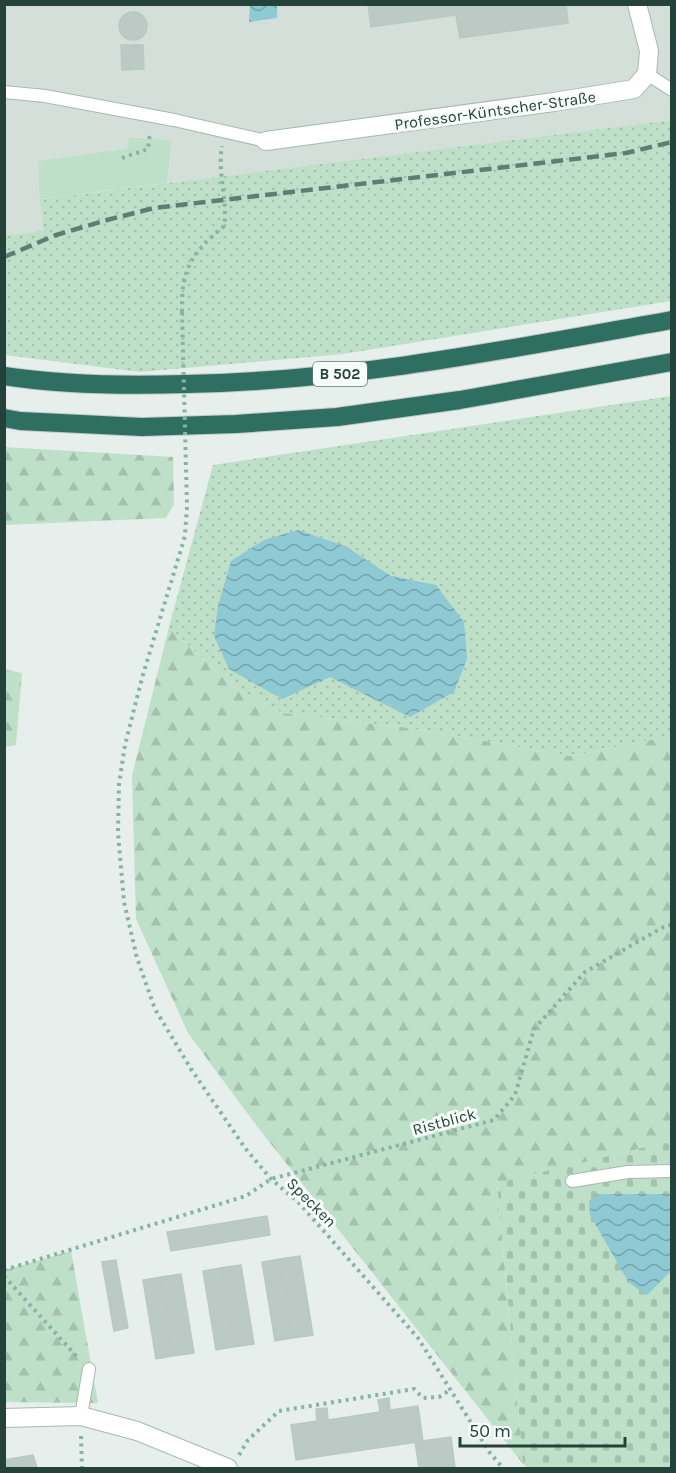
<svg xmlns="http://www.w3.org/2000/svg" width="676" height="1473" viewBox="0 0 676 1473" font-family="Karla,sans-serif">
<defs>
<pattern id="green-dots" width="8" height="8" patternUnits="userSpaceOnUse" patternTransform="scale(1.5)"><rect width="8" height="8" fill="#bfe0c8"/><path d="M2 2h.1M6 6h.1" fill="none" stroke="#a4c1ad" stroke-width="1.8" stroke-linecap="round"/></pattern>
<pattern id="forest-firs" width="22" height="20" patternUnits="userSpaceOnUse" patternTransform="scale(1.5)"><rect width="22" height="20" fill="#bfe0c8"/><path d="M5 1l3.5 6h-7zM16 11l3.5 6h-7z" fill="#a4c1ad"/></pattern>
<pattern id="cemetery-stones" width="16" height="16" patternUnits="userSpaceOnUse" patternTransform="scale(1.5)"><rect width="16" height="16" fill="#bfe0c8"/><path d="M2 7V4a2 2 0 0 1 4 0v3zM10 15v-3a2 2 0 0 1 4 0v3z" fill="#a4c1ad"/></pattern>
<pattern id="water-waves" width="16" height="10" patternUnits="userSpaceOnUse" patternTransform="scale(1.5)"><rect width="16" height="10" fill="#8ec9d4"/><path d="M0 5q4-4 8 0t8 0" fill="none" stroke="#74a5ad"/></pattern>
</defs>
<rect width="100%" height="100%" fill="#e6efeb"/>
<!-- built -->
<path fill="#d4dfda" d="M4 5H671V120L167 183 172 140 130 137 128 148 38 161 43 232 5 236Z"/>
<!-- green -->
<path fill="url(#green-dots)" d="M671 120V301L343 354 140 372 5 355V236L43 231 40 199Z
M671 396V736L570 756 410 728 282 713 234 687 169 627 213 465Z"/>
<!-- forest -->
<path fill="url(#forest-firs)" d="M4 447 173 457 174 504 166 518 5 525Z
M169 627 234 687 282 713 410 728 570 756 671 736V1141L497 1184 523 1464 256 1125 188 1033 136 919 132 776Z
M4 669 22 673 16 745 5 747Z
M71 1251 98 1403 5 1402V1270Z"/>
<!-- cemetery -->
<path fill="url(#cemetery-stones)" d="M671 1141V1468H528L523 1464 497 1183Z"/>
<!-- pitch -->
<path fill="#bfe0c8" d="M129 137 172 140 167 183 40 199 38 161 128 148Z"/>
<!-- water -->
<path fill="url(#water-waves)" d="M250 5H277V18L249 22Z
M298 530 345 546 391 576 436 585 464 622 467 659 454 692 410 717 330 677 282 699 229 669 214 636 218 606 231 561 264 540Z
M598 1194H671V1271L647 1295 629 1283 590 1215 589 1201Z"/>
<!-- building -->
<path fill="#bbcac4" stroke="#b8c9c2" stroke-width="1.5" d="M368 4H566L568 23 460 38 456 15 371 27Z
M119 26a14 14 0 1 1 28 0a14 14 0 1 1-28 0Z
M121 45H143L144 69 122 70Z
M267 1216 270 1235 171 1251 167 1232Z
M300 1256 313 1335 293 1338 280 1259Z
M280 1259 293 1338 275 1341 262 1262Z
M116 1260 128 1328 114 1331 102 1262Z
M241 1265 254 1344 234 1347 220 1268Z
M220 1268 234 1347 216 1350 203 1271Z
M181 1274 194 1353 173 1356 161 1277Z
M161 1277 173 1356 156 1359 143 1280Z
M389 1398 390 1410 418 1406 423 1441 296 1460 291 1425 317 1421 316 1409 327 1408 328 1420 380 1412 378 1400Z
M451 1437 455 1468H419L415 1442Z
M33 1455 37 1468H4V1460Z"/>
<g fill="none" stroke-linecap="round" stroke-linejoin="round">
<!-- lane casing -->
<g stroke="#a8b8b2" stroke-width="14">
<path id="lane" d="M647 74 672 90
M4 92 45 96 174 120 266 141
M572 1181 628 1172 672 1171
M81 1416 89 1369"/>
</g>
<!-- street casing -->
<g stroke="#a8b8b2" stroke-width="20">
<path id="street" d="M266 141 554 102 634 89 647 74 649 51 637 4
M4 1418 81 1416 137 1431 228 1468"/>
</g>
<!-- highway casing -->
<g stroke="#c2cac8" stroke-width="20">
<path id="highway" d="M4 376C64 385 125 386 186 384 350 381 510 349 672 320
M4 418 20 421 142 427 236 424 337 417 460 400 672 362"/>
</g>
<!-- path -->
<path stroke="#86b3a5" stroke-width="4" stroke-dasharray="3 4.5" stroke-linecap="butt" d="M122 158 148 149 150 133
M182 312C181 269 191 254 224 226 228 199 217 172 222 146
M187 507 185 536 142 678 125 745 119 784 118 833 124 902 137 958 155 1009 191 1069 245 1148 271 1179 300 1204 418 1338 490 1453 503 1468
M4 1270 246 1196 271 1179 494 1120 515 1095 534 1029 585 972 667 925H672
M4 1276 78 1358
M81 1436 82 1468
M239 1455 248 1440 279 1411 414 1389 423 1398 439 1397 450 1390"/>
<!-- lane -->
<use href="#lane" stroke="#fff" stroke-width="12"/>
<!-- street -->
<use href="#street" stroke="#fff" stroke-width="18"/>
<!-- highway -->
<use href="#highway" stroke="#2f6f62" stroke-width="18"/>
<!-- rail -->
<path stroke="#5f7d75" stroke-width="4.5" stroke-dasharray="12 6" stroke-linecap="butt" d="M4 257 56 235 107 220 154 208 626 153 672 142"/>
<!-- path-bridge -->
<path stroke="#86b3a5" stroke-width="4" stroke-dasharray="3 4.5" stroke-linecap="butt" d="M182 312 187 507"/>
</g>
<g text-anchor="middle" stroke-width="6" stroke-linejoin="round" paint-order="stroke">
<!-- shield labels -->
<rect fill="#f7fbf9" stroke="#637a73" stroke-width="1.5" x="313" y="362" width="54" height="24" rx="4.5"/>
<g font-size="15" font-weight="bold" fill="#24423a">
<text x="340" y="379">B 502</text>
</g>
<!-- street labels -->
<g font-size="16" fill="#24423a" stroke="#f7fbf9">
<text transform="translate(495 110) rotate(-8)" y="6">Professor-Küntscher-Straße</text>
<text transform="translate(444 1121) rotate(-15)" y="6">Ristblick</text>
<text transform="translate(312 1202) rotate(45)" y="6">Specken</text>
</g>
</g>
<!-- border -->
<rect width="676" height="1473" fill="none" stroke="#24423a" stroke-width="12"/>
<!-- scale -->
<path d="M460 1437v9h165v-9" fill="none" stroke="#24423a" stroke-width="3"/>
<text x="469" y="1437" font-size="18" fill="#24423a" stroke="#f7fbf9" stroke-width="4.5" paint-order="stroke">50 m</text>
</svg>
